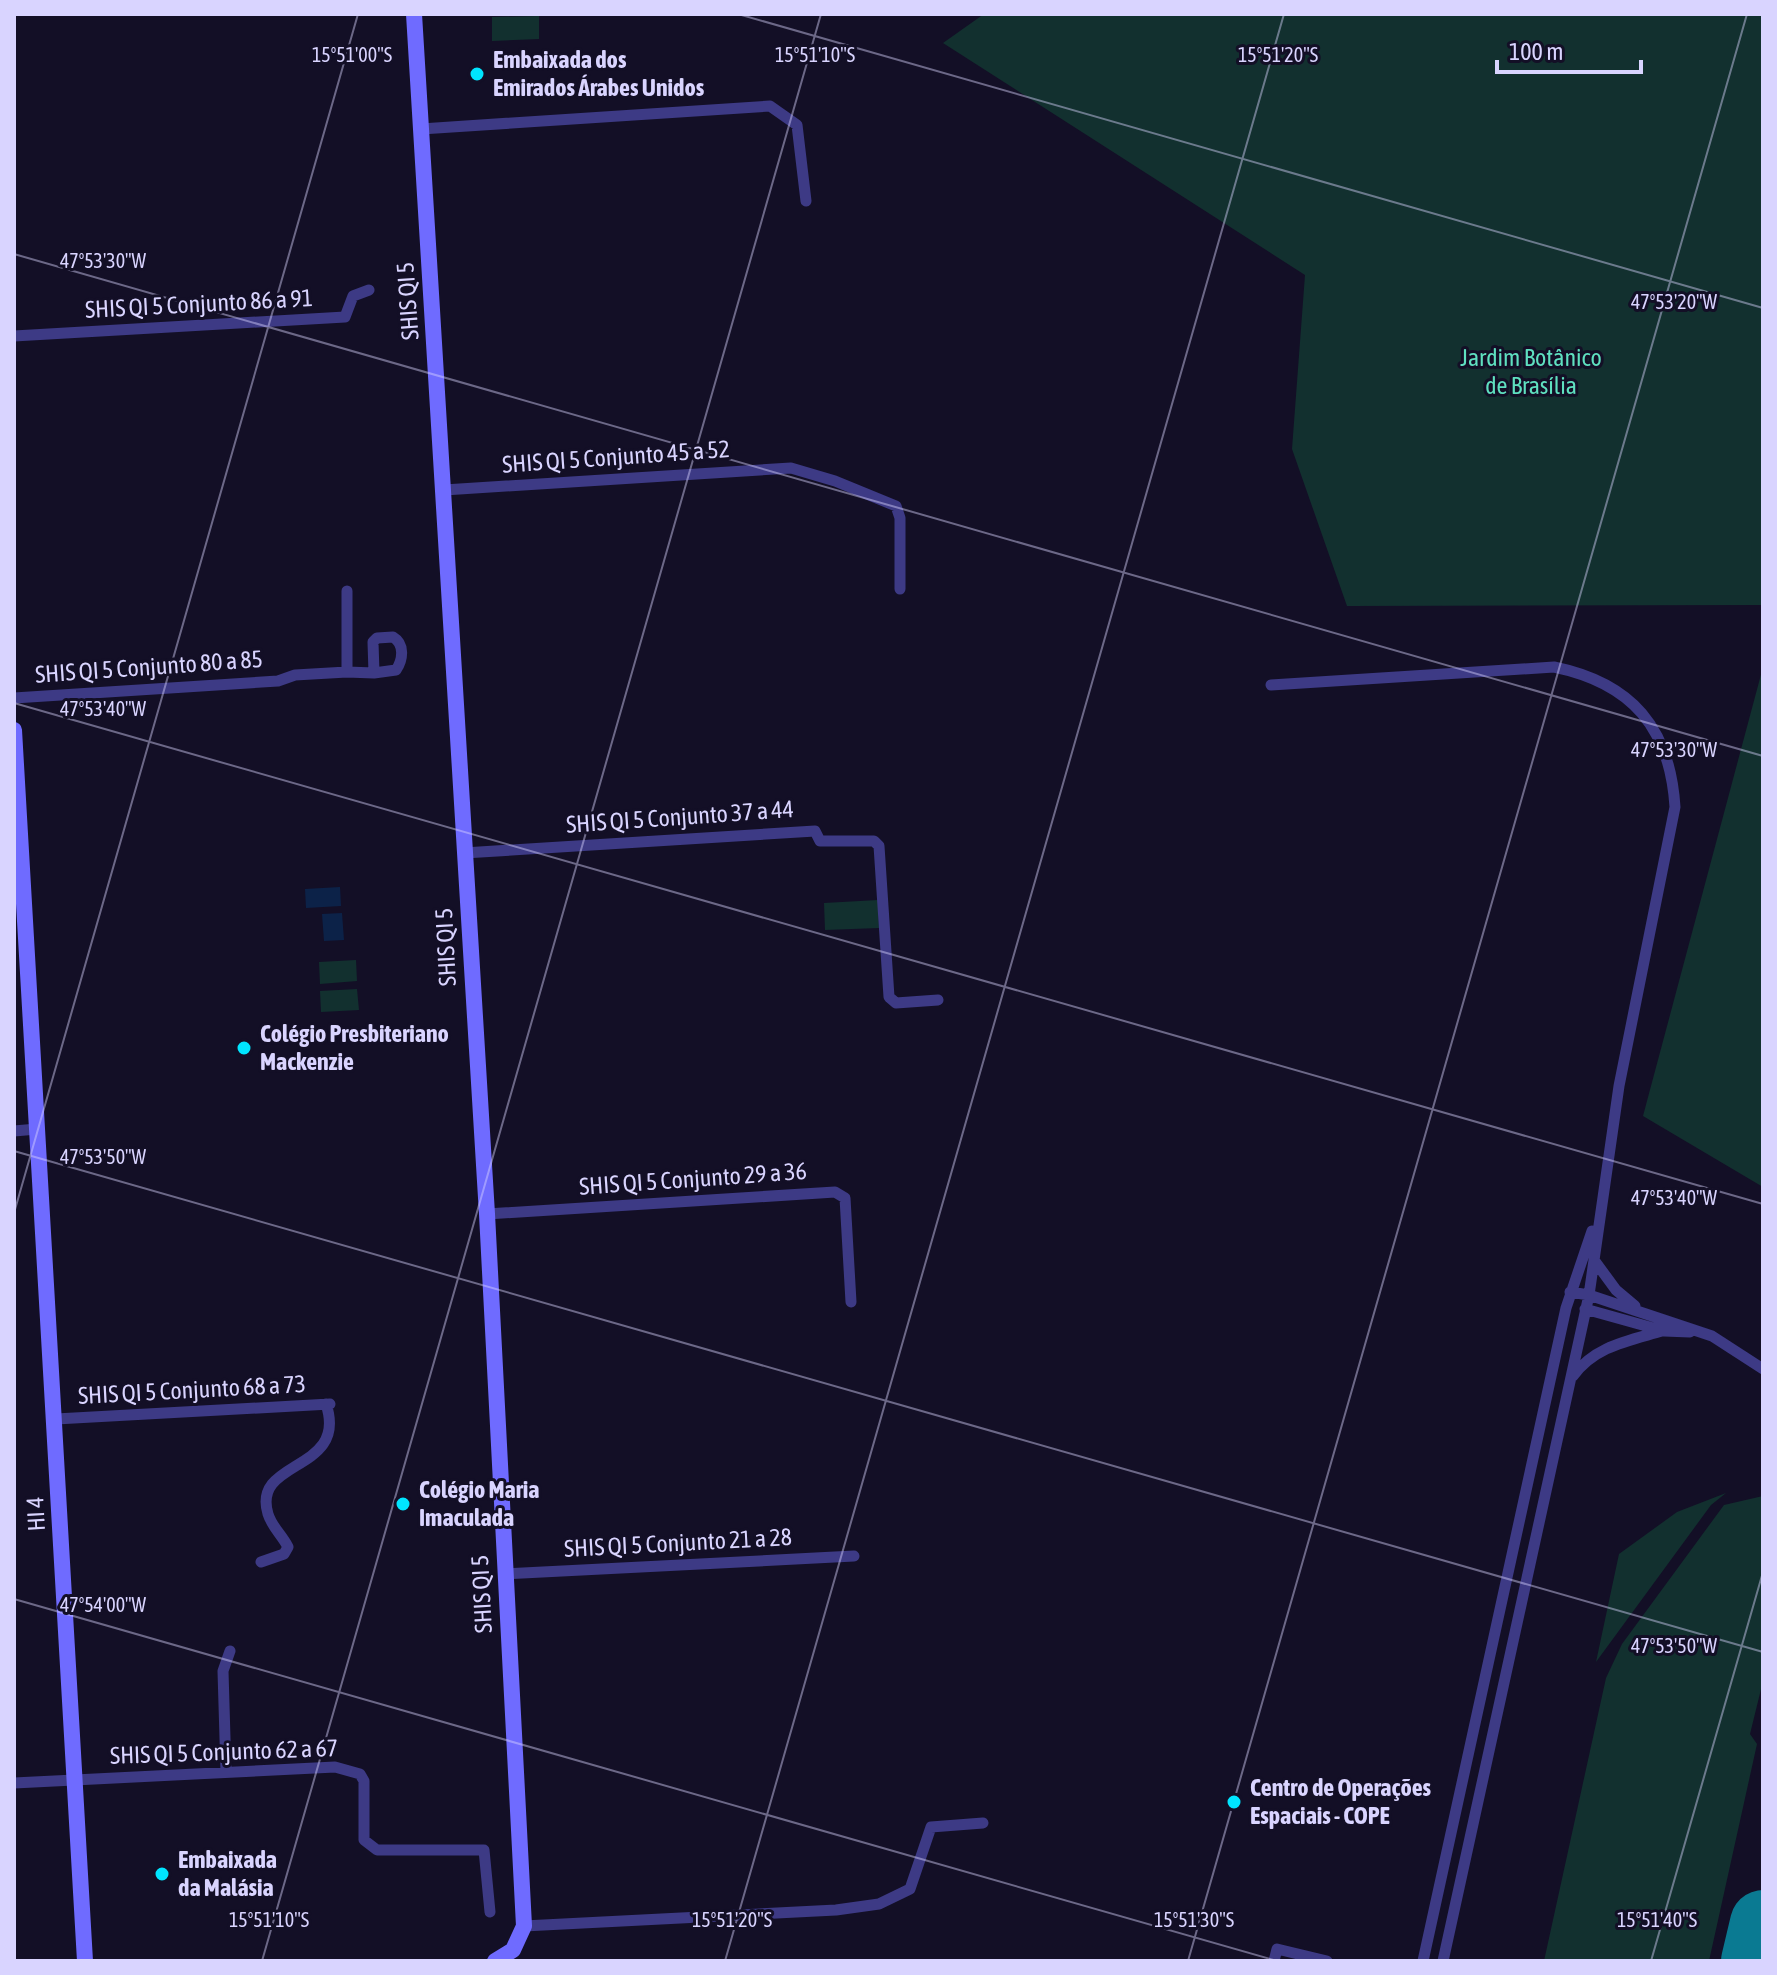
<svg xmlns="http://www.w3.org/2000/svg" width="1777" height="1975" viewBox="0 0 1777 1975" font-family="'Asap Condensed',sans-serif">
<rect width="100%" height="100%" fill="#130f26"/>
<!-- green -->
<path fill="#12302f" d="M984 14H1763V605L1347 606 1292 449 1305 275 943 43Z
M539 16V39L492 41V17Z
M1763 667V1187L1643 1116Z
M878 900 879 928 825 930 824 903Z
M356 960 357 981 320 984 319 962Z
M357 989 359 1010 321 1012 320 991Z
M1726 1493 1711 1505 1596 1662 1619 1554 1677 1512Z
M1763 1496V1681L1750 1734 1757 1744 1709 1961H1544L1606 1678 1622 1644 1724 1505Z"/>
<!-- water -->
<path fill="#0c2248" d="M340 887 341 906 306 908 305 889Z
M342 913 344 940 324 941 322 914Z"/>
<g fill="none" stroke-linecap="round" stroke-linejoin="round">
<!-- runway -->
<path stroke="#0a7a92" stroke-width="66" d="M1754 1961 1763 1923"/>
<!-- street -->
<path stroke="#3d3a85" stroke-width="11" d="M421 129 770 106 797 125 806 201
M14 336 345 317 353 296 369 290
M444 490 791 468 835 481 896 506 900 518V589
M347 591V672L374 673 373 642 377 638 393 637C405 644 403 660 396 670L374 673
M1271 685 1554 667C1632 683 1670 728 1675 807L1619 1086 1589 1295 1443 1961
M14 698 278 681 295 675 347 672
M464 853 815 831 820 841H874L879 846 889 997 896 1003 938 1000
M14 1131 37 1129
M487 1214 835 1192 845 1198 851 1302
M1594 1260 1616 1290 1635 1306
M1570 1292 1589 1295 1712 1336 1763 1369
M1585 1309 1664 1331 1690 1332
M1573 1376C1595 1346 1628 1341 1662 1331
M56 1419 330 1404
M261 1562 284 1554 288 1547C282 1535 272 1527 268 1514 251 1458 349 1473 326 1404
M505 1574 854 1556
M226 1772 223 1671 230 1651
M14 1783 335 1767 360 1774 364 1781V1840L377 1850H484L490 1912
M524 1926 836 1910 879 1904 910 1889 931 1827 983 1823
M1274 1961 1277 1949 1327 1961
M1423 1961 1566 1308 1592 1231"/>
<!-- secondary -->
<path stroke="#6f6bff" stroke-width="16" d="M414 14 487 1214 524 1926 513 1950 495 1961
M14 730 85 1961"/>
</g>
<!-- ticks -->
<path fill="none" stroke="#d9d4ff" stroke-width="2" stroke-opacity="0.45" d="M738 14 1763 308M14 254 1763 756M14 703 1763 1204M14 1151 1763 1652M14 1213 358 14M14 1599 1277 1961M262 1961 821 14M725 1961 1284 14M1188 1961 1747 14M1651 1961 1763 1572"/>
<!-- markers -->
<g fill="#00e5ff" stroke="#130f26" stroke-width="3">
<circle cx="477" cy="74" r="8"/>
<circle cx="244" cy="1048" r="8"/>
<circle cx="403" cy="1504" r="8"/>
<circle cx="1234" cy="1802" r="8"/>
<circle cx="162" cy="1874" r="8"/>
</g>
<g text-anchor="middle" stroke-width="6" stroke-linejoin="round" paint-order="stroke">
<!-- poi labels -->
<g font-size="24" font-weight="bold" fill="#d9d4ff" stroke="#130f26" text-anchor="start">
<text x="493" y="68">Embaixada dos<tspan x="493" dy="28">Emirados Árabes Unidos</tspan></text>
<text x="260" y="1042">Colégio Presbiteriano<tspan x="260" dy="28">Mackenzie</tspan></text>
<text x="419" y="1498">Colégio Maria<tspan x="419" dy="28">Imaculada</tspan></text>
<text x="1250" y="1796">Centro de Operações<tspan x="1250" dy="28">Espaciais - COPE</tspan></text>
<text x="178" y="1868">Embaixada<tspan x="178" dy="28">da Malásia</tspan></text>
</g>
<!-- street labels -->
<g font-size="24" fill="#d9d4ff" stroke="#130f26">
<text transform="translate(408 301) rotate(-94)" y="8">SHIS QI 5</text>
<text transform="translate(199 304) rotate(-3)" y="8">SHIS QI 5 Conjunto 86 a 91</text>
<text transform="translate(616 457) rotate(-4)" y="8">SHIS QI 5 Conjunto 45 a 52</text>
<text transform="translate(149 667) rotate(-4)" y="8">SHIS QI 5 Conjunto 80 a 85</text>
<text transform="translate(680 817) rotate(-4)" y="8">SHIS QI 5 Conjunto 37 a 44</text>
<text transform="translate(446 947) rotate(-93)" y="8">SHIS QI 5</text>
<text transform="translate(693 1179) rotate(-4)" y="8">SHIS QI 5 Conjunto 29 a 36</text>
<text transform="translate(192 1390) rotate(-3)" y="8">SHIS QI 5 Conjunto 68 a 73</text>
<text transform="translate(36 1514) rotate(-93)" y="8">HI 4</text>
<text transform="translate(678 1543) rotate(-3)" y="8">SHIS QI 5 Conjunto 21 a 28</text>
<text transform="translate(482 1594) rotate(-93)" y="8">SHIS QI 5</text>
<text transform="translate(224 1752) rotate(-2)" y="8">SHIS QI 5 Conjunto 62 a 67</text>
</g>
<!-- park labels -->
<g font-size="24" fill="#5fe0c0" stroke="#130f26">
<text x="1531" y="366">Jardim Botânico<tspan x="1531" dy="28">de Brasília</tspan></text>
</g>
</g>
<g font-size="20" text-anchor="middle" fill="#d9d4ff" stroke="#130f26" stroke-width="6" stroke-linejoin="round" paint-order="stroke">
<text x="352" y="62">15°51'00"S</text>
<text x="815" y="62">15°51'10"S</text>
<text x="1278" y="62">15°51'20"S</text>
<text x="103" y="268">47°53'30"W</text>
<text x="1674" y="309">47°53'20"W</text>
<text x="103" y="716">47°53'40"W</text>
<text x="1674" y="757">47°53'30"W</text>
<text x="103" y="1164">47°53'50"W</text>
<text x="1674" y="1205">47°53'40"W</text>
<text x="103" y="1612">47°54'00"W</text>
<text x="1674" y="1653">47°53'50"W</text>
<text x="269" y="1927">15°51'10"S</text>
<text x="732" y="1927">15°51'20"S</text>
<text x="1194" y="1927">15°51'30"S</text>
<text x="1657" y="1927">15°51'40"S</text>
</g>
<!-- border -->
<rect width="1777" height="1975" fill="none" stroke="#d9d4ff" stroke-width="32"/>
<!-- scale -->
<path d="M1497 60v12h144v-12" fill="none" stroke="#d9d4ff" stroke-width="4"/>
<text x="1509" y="60" font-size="24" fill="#d9d4ff" stroke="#130f26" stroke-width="6" paint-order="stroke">100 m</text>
</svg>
